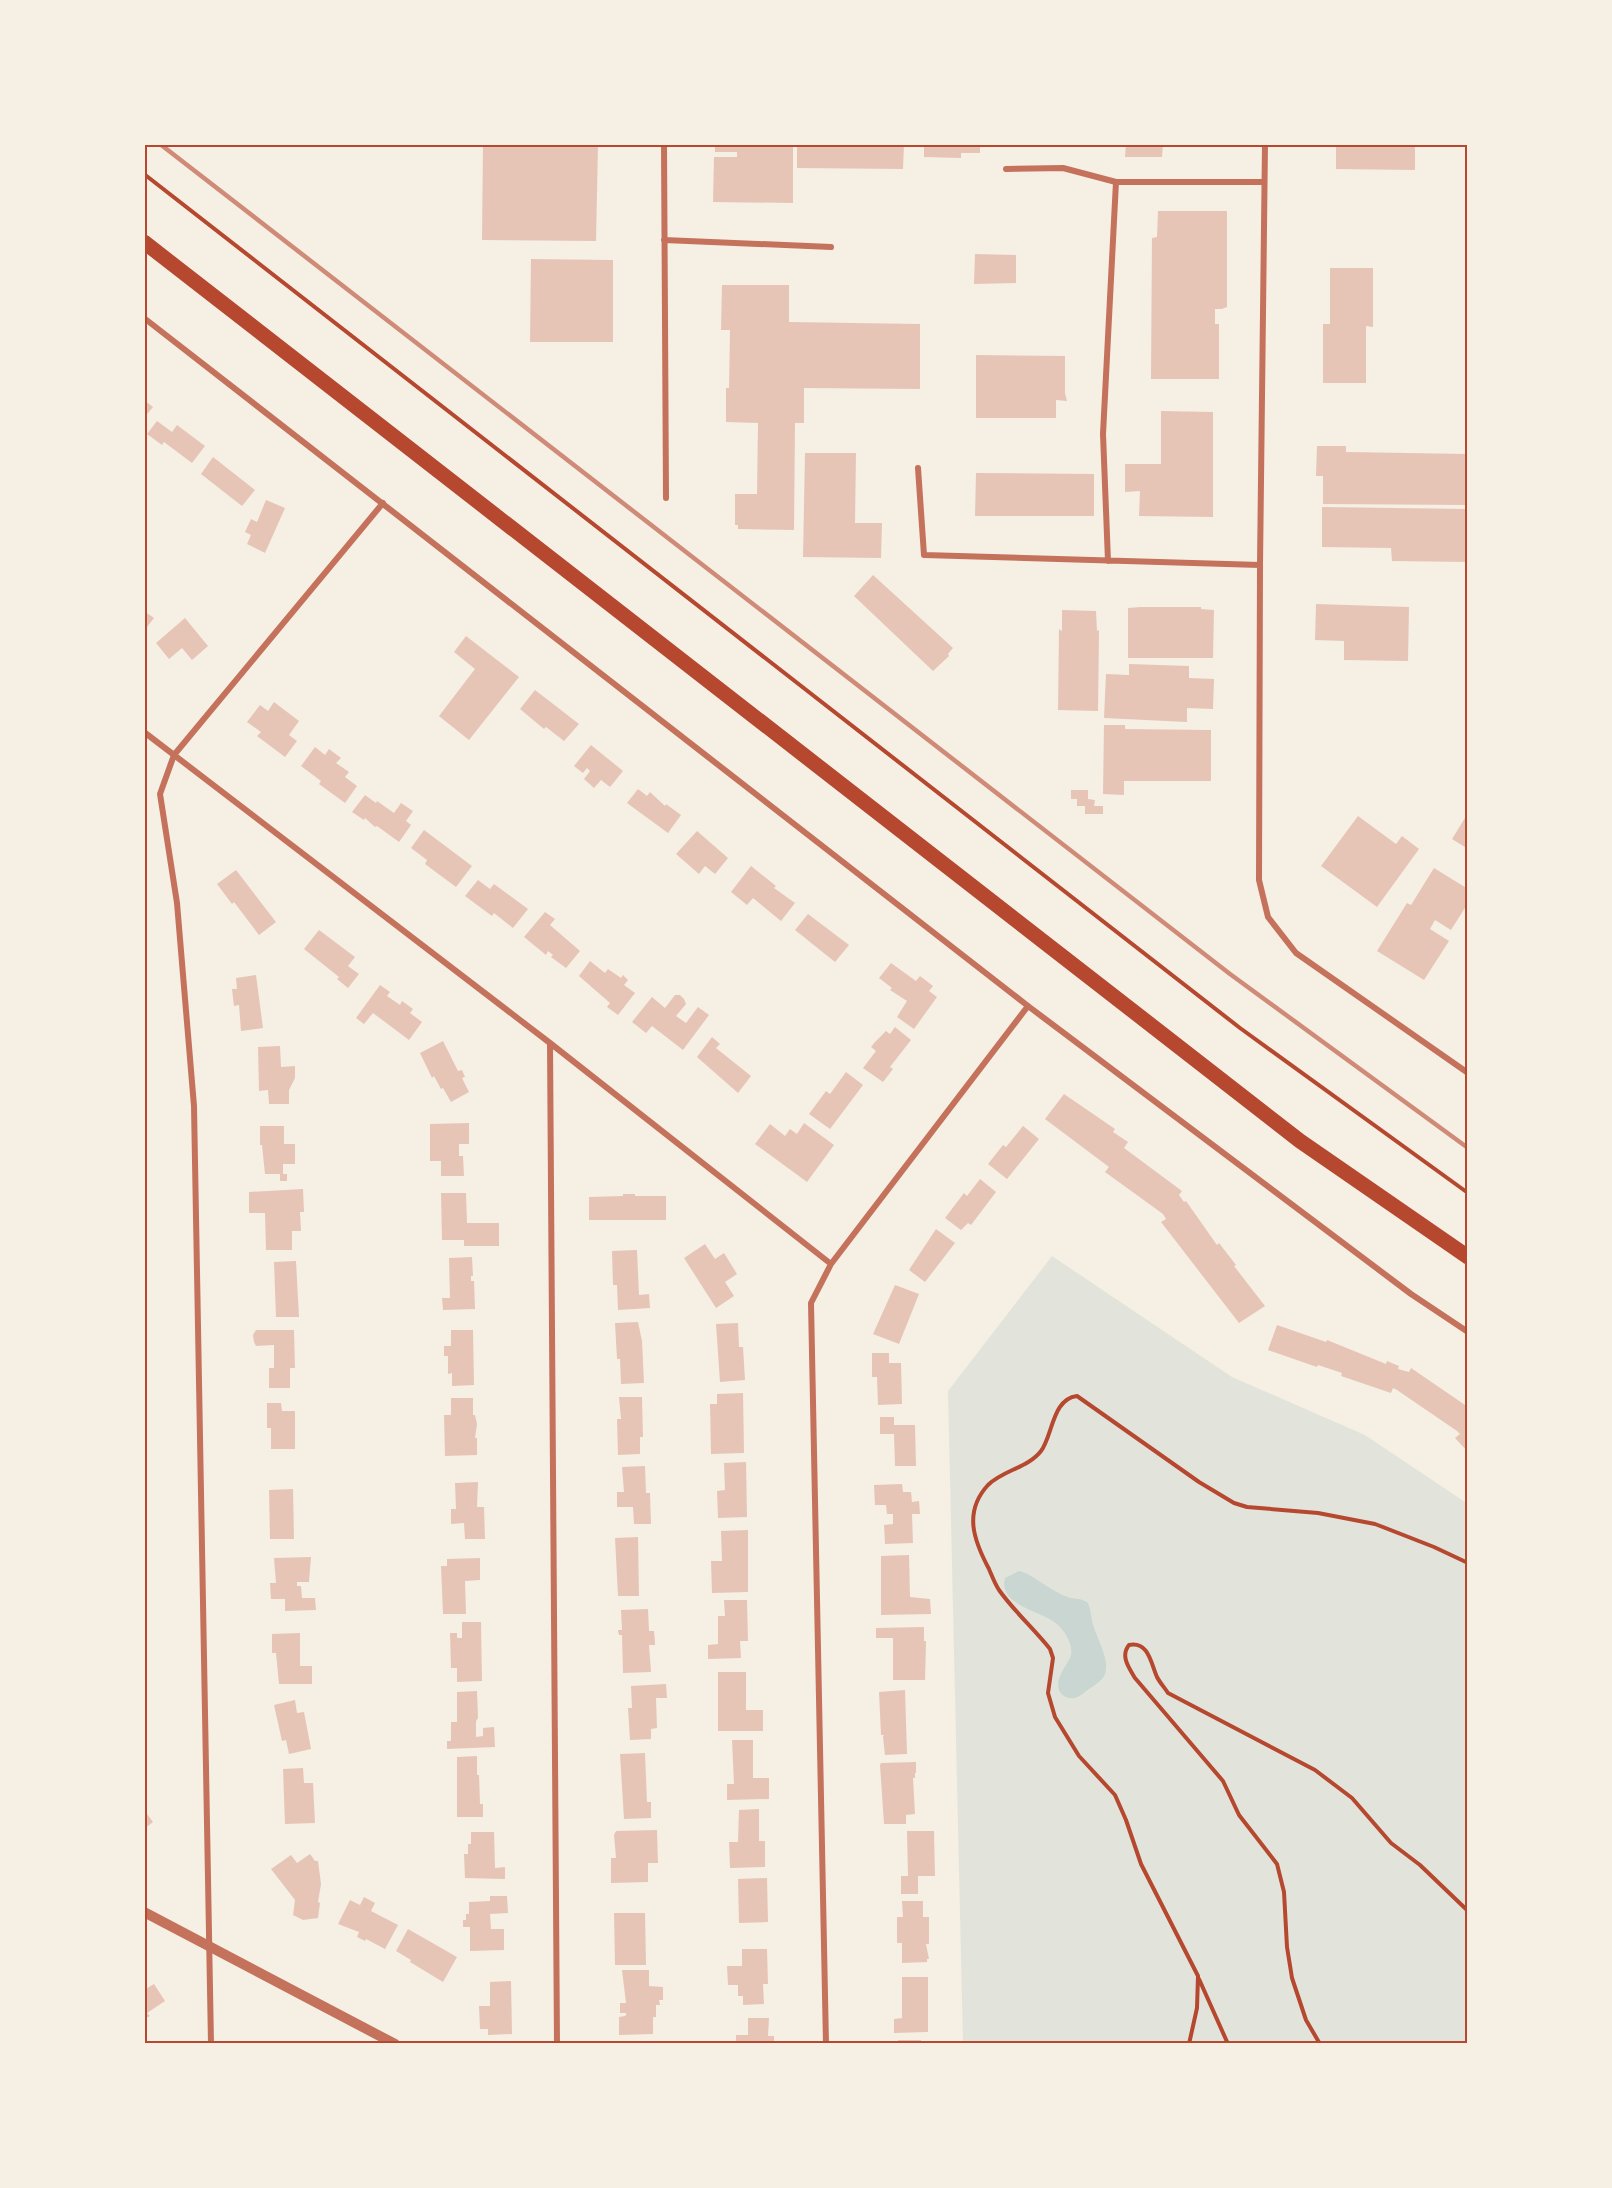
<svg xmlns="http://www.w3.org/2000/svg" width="1612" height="2188" viewBox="0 0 1612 2188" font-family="Ubuntu,sans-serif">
<rect width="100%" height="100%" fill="#f6efe4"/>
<!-- green -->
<path fill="#e2e4dc" d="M1052 1256 1232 1377 1365 1435 1468 1504V2044H963L948 1391Z"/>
<!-- water -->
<path fill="#c9d6d2" d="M1019 1571C1031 1573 1051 1591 1065 1596 1073 1600 1081 1597 1088 1603 1091 1610 1091 1618 1093 1625 1097 1639 1110 1659 1105 1674 1103 1681 1091 1687 1085 1692 1079 1697 1072 1701 1064 1696 1048 1684 1069 1664 1071 1655 1073 1645 1066 1633 1059 1626 1046 1611 997 1607 1005 1578Z"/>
<!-- building -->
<path fill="#e6c5b7" d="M483 144H598L596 241 482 240Z
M715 144H793V203L713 202 714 157H737V152H715Z
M797 144H904L903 169 797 168Z
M924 144H980V153H961V158L924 157Z
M1126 144H1163L1162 157H1125Z
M1336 144H1415V170L1336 169Z
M1158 211H1227V307L1222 309H1215V324H1219V379H1151L1152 238 1157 237Z
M975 254 1016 255V283L974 284Z
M531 259 613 260V342H530Z
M1330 268H1373V327L1366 326V383H1323V324H1330Z
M722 285H789V322L920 324V389L804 388V423H795L794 530 738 529V525H735V494H757L758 423 726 422V388H729L730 330H721Z
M976 355 1065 356V393L1067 401 1056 400V418H976Z
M144 400 153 407 144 418Z
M1161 411 1213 412V517L1139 516 1140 491 1125 492V464H1161Z
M157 421 172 432 177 425 205 446 192 463 164 442 162 445 147 434Z
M1317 446H1346V452L1468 454V505L1323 504V476H1316Z
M805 453H856L855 523H882L881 558 803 557Z
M213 457 255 490 242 506 201 474Z
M976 473 1094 474V516H975Z
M266 500 285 508 265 553 247 544 251 535 245 532 251 519 257 522Z
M1322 507 1468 509V562L1392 561 1391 548 1322 547Z
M873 575 953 648 948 654 949 656 933 671 854 596Z
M1316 604 1409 607 1408 661 1344 660V641L1315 640Z
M1140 607H1201V609L1214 610 1213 658H1128V608Z
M1062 610 1096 611 1097 631 1099 630 1098 711 1058 710 1059 629 1062 631Z
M144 611 154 618 144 631Z
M185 618 208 646 192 660 182 648 169 659 156 643Z
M466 636 519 677 469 740 439 716 475 669 454 652Z
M1129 664 1189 666V678L1214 679 1213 709 1187 708V722L1104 718 1106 674 1129 675Z
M535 690 579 724 564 741 546 727 544 729 520 709Z
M274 702 299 721 289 735 297 741 285 757 257 736 261 732 247 722 260 705 268 711Z
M1104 725H1125V729L1211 730V781H1124V795L1103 794Z
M591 745 623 771 610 787 601 780 594 788 584 779 590 771 587 768 583 773 574 766Z
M315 747 325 755 329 749 341 758 336 763 349 772 345 777 357 786 345 803 319 784 321 781 301 766Z
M638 789 647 796 650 792 665 806 666 804 681 815 668 833 627 803Z
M1071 790H1088V799L1095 800 1094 806H1103V814H1085V806H1077V799H1071Z
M365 795 376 803 377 801 394 813 401 803 413 811 406 821 411 825 399 842 377 826 375 827 365 818 364 820 352 812Z
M1468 813V849L1452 839Z
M1358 816 1396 844 1402 836 1419 849 1377 907 1321 866Z
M424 830 472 866 456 887 425 864 427 860 411 848Z
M697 831 728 858 715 874 705 866 699 874 676 854Z
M751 866 776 886 774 888 795 903 781 921 753 898 747 905 731 892Z
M1434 868 1468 889V903L1451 930 1435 920 1430 929 1449 941 1424 980 1377 951 1407 903 1411 905Z
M236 870 276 922 259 935 234 902 232 904 217 884Z
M478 880 490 889 494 884 528 909 513 928 494 913 492 916 465 896Z
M545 912 555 919 550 925 580 951 566 968 551 957 553 955 548 951 546 955 524 937Z
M808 914 849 945 835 962 795 930Z
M319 930 355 957 348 966 359 974 348 988 337 979 339 977 304 949Z
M590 961 605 973 608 969 621 978 623 975 628 980 624 985 635 993 618 1015 607 1007 610 1003 579 976Z
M891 963 916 981 920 976 933 986 929 991 937 997 914 1029 897 1017 907 1001 890 990 892 988 879 978Z
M256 975 263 1028 241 1031 239 1005 234 1006 232 989H237L236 978Z
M380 985 390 992 387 996 400 1005 402 1001 413 1009 410 1013 422 1022 409 1040 373 1013 364 1024 356 1018Z
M675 995H680L684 999 686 1004 676 1016 686 1023 698 1007 709 1015 683 1050 652 1026 646 1033 632 1022 652 997 665 1008Z
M895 1027 911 1040 890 1067 893 1069 883 1082 863 1068 876 1051 871 1047 874 1043 886 1031 890 1034Z
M712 1037 720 1044 716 1048 751 1076 738 1093 697 1057Z
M443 1041 458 1071 462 1070 465 1077 462 1078 469 1092 451 1102 443 1088 441 1089 434 1076 432 1078 420 1053Z
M280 1046 281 1067 295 1066V1078L289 1090V1104H269L268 1090 259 1091 258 1047Z
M846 1072 863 1085 830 1129 809 1114 826 1091 830 1094Z
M1064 1094 1115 1129 1113 1132 1128 1142 1124 1148 1182 1191 1179 1195 1184 1202 1186 1201 1217 1245 1219 1243 1236 1265 1234 1266 1265 1306 1239 1323 1161 1222 1166 1219 1163 1214 1105 1172 1109 1167 1045 1119Z
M469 1123V1144H459V1156H463L464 1176H441V1161H430V1124Z
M804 1123 834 1145 807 1182 755 1144 770 1124 785 1136 790 1129 797 1134Z
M260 1126H284V1144H295V1164H283V1174H287V1181H280V1174H265L262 1145H260Z
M1023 1126 1039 1139 1007 1179 988 1164 1003 1145 1006 1147Z
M980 1179 996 1192 971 1225 968 1223 961 1230 945 1218 964 1193 967 1196Z
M303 1189 304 1212H300L301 1231H292V1250H266L265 1213H249V1192Z
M441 1193H466L467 1223H499V1246H464V1240H442Z
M623 1194H635V1196H666V1220H589V1197L623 1196Z
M936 1229 955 1243 925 1282 909 1270Z
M705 1244 715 1259 724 1253 737 1274 725 1282 734 1296 716 1308 684 1258Z
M637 1250 639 1295 649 1294 650 1308 618 1310 617 1285H613L612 1251Z
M472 1257 473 1276H471V1281H474L475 1309 443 1310 442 1298H450L449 1258Z
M296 1261 299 1317H276L274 1262Z
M895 1285 919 1294 899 1344 873 1334Z
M638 1322 642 1341 644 1383 621 1384 620 1359H617L615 1323Z
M738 1323 739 1347H743L745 1380 720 1382 716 1324Z
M1277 1325 1326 1342 1327 1340 1386 1364 1387 1361 1399 1366 1398 1369 1409 1372 1411 1368 1468 1407V1452L1455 1438 1460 1434 1457 1431 1397 1390 1393 1388 1391 1393 1341 1376 1342 1373 1318 1365 1317 1367 1268 1350Z
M256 1330H294L295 1368H290V1388H269V1368H274V1345L256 1346 254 1342 253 1335Z
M451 1330H473L474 1385 452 1386V1373L448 1374V1356H444V1346H451Z
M872 1353H889V1363H901L902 1404 878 1405 877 1377H872Z
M743 1393 744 1453 711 1454 710 1404H717V1394Z
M619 1397H642L643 1437H640V1454L618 1455 617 1419H621Z
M451 1398H473V1415H475L477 1424 475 1438H477V1455L445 1456 444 1415H451Z
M267 1403H281L282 1411H295V1449H271V1428H267Z
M880 1417H894V1425H915L916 1466H895L894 1434H880Z
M746 1462 747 1517 718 1518 717 1491 725 1490 724 1463Z
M645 1466 646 1493H650L651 1524H634L633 1507H617V1492H624L622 1467Z
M478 1482 477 1507H484L485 1539H465L464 1523 451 1524V1509H456L455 1483Z
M902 1484 903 1492H911L912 1502 919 1501 920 1514H912L913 1543 885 1544 884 1525 893 1524V1514H887L886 1505H875L874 1485Z
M293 1489 294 1539H270L269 1490Z
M748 1530V1592L712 1593 711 1561H722L721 1531Z
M638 1537 639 1596H618L615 1538Z
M909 1555 910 1597 930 1599 931 1614 881 1615V1556Z
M311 1557 309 1582H297V1586H301L302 1598H315L316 1610 285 1611V1599H271L270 1583H276L274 1558Z
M480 1558V1580L465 1581 466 1614H443L441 1566H447V1559Z
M724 1600H747L748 1641H740L741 1658 708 1659V1645L718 1644V1616H725Z
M648 1609 649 1631H654L655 1642V1645H649L651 1672 623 1673 622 1635H619L618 1630H622L621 1610Z
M462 1622H481L482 1681 457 1682V1668H451L450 1633H457V1638H462Z
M924 1627V1641H926L925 1680H893V1638H876V1628Z
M300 1633V1666H312V1684H279L276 1653H272V1634Z
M718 1672H746V1710H763V1731H718Z
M666 1684 667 1698H656L657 1728 651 1729V1739L630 1740 628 1708H632L631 1686Z
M905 1690 907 1754 885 1755 883 1737 884 1735H881L879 1692Z
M477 1691 478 1718 476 1721V1737L483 1736V1728L494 1727 495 1747 447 1749V1741H451V1722H457V1692Z
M295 1700 297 1713 304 1712 311 1749 289 1754 286 1740 282 1741 274 1705Z
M732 1740H753V1778H769V1799L727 1800V1784H734Z
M645 1753 647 1802H651V1818L624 1819 620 1754Z
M477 1756V1775H479L480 1804H483V1817H457V1757Z
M916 1762V1773H915V1778H913L915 1814 906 1815V1824H884L880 1765 881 1763Z
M303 1768 304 1783H313L315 1823 285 1824 283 1769Z
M759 1809V1841H765V1867L730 1868 729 1842H738L739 1810Z
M144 1810 153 1822 144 1829Z
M657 1830 658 1863H648V1882L611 1883V1858H616L614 1835 616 1831Z
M907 1831H934L935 1876H918V1894H901V1876H908Z
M471 1832H494L495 1868 505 1867V1879L465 1878 464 1854H468V1844H471Z
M310 1854 315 1861H318L321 1884 318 1902 320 1903 318 1918 303 1920 293 1915 295 1900 271 1869 291 1855 297 1863Z
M767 1878 768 1922 739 1923 738 1879Z
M490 1896H507L508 1913 490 1914 491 1929H504V1950L470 1951V1927H463V1920H466V1914H469V1902L490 1901Z
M364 1897 375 1903 371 1911 398 1925 385 1949 366 1939 365 1941 357 1937 359 1932 338 1924 350 1900 360 1905Z
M902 1901H923V1917H929V1944H926L929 1959H927V1962L902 1963V1943H897V1917H903Z
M614 1913H645L646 1965H615Z
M408 1929 457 1957 443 1982 410 1962 411 1960 396 1951Z
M742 1949H767L768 1984H763L764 2004 743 2005V1996H738V1985H728L727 1966H742Z
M622 1970H649V1986L663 1987V2000H659L660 2005H656V2017H653V2034L619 2035V2017L625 2016 626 2015V2013H620V2003H626Z
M902 1977H928V2032L894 2033V2019L902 2018Z
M511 1981 512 2034 488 2035V2029H480L479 2006H490V1982Z
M154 1984 165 2001 147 2013 150 2016 144 2019V1990Z
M748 2018H769L768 2036H774V2044H736V2035H748Z
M898 2040H921V2044H898Z"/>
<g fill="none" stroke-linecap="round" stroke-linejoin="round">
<!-- path -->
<path stroke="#b5482f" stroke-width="4" d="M144 174 1240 1028 1468 1193
M1199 1979 1228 2044
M1189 2044 1197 2008 1198 1976 1141 1864 1126 1820 1115 1795 1079 1756 1055 1717 1048 1693 1053 1658 1050 1649C1034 1629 1013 1610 999 1590 995 1584 992 1576 989 1569 974 1541 963 1512 988 1485 1003 1470 1028 1468 1041 1451 1053 1435 1052 1399 1077 1396L1199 1482 1234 1503 1247 1507 1318 1513 1375 1524 1434 1547 1468 1563
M1320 2044 1306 2020 1292 1978 1287 1947 1284 1892 1277 1864 1239 1815 1223 1781 1135 1678C1129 1668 1120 1656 1129 1645 1149 1641 1151 1664 1157 1677 1160 1683 1165 1688 1168 1693L1315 1770 1352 1798 1391 1843 1420 1865 1468 1911"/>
<!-- minor -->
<path stroke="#c5725c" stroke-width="6" d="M664 144 666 498
M1265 144 1260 565 1259 880 1268 917 1296 953 1468 1073
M1006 169 1063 168 1116 182H1264
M664 240 831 247
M144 318 1028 1006 1411 1294 1468 1332
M918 468 924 555 1260 565
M1108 561 1103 434 1116 182
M144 732 550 1043 831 1264
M550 1043 557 2044
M211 2044 194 1106 177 903 160 794 174 755 383 503
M826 2044 811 1303 831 1264 1028 1006"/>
<!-- tertiary -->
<path stroke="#c5725c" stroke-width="10" d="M144 1912 395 2044"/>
<!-- primary -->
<path stroke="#b5482f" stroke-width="15" d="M144 242 1300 1141 1468 1257"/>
<!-- rail -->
<path stroke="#cf8b77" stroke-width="4.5" d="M160 144 1230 974 1468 1148"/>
</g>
<!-- border -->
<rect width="1612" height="2188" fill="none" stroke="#f6efe4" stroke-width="291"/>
<rect x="146" y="146" width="1320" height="1896" fill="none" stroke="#b5482f" stroke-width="2"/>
</svg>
